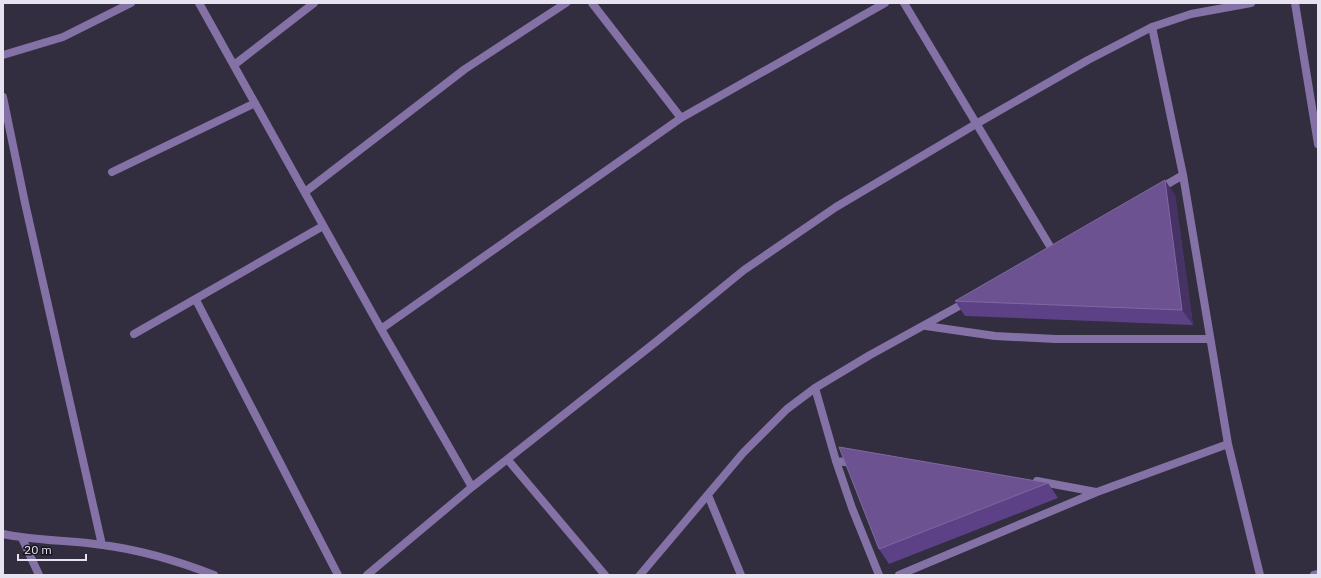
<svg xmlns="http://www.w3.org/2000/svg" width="1321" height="578" viewBox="0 0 1321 578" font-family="'IBM Plex Sans',sans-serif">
<rect width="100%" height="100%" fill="#332d40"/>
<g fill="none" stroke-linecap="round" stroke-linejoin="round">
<!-- street -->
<path stroke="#8472a6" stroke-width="8" d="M199 3 381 329 472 487
M592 3 681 118
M904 3 1054 253
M1295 3 1318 144
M1152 27 1183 175 1228 444 1260 575
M3 55 63 37 131 3
M234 65 314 3
M3 97 25 203 102 545
M112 172 255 103
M1159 189 1183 175
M305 192 465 69 566 3
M196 300 338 575
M926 326 995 336 1056 339H1210
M381 329 681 118 885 3
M134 334 323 226
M815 388 836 461 852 508 879 575
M508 460 605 575
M836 461 854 463
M1037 481 1096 492
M708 495 741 575
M3 534C36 541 70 540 103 545 141 550 178 561 214 575
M22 538 39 575
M367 575 472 487 657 341 744 270 836 207 976 124 1088 60 1152 27 1191 14 1251 3
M640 575 743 453 787 409 815 388 870 355 968 301
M899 575 1097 492 1228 444
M1314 575 1318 574"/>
</g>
<!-- wall -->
<path fill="#5d4186" d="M1175 195 1193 325 965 316 955 301Z
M1048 483 1058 498 889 564 879 549Z"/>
<!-- shaded-wall -->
<path fill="#463265" d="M1165 180 1175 195 1193 325 1182 310Z"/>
<!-- building -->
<path fill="#6c5291" stroke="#7f69a0" d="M1165 180 1182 310 955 301Z
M839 447 1048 483 879 549Z"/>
<!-- border -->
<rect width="1321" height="578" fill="none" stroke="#e6e2ef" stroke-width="8"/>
<!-- scale -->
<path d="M18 554v6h68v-6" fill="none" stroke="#e6e2ef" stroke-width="2"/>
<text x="24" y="554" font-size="12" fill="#e6e2ef" stroke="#1a1720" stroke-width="3" paint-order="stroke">20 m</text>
</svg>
